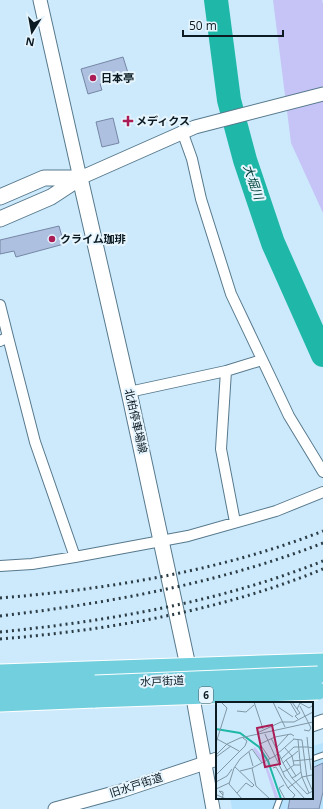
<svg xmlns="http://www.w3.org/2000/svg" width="323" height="809" viewBox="0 0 323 809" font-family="'Open Sans','Noto Sans JP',sans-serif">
<rect width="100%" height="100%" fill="#cdeafc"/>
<!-- built -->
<path fill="#b6e2fd" d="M323 743V809H232L230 798H312V746Z"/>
<!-- green -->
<path fill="#c6c4f7" d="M273 0H322L323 4V213L291 143Z"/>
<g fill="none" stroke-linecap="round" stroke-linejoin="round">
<!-- river -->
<path stroke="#1fb8a8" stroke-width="24" d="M216 0 229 100 245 160 273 243 323 355"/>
</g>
<!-- building -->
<path fill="#adc0df" stroke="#7687a5" d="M123 57 129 76 100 84 102 90 88 94 81 69Z
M113 118 119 143 102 147 96 122Z
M59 226 64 244 16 257 14 251 0 254V240Z
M323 763V792L319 809H288L290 798H312V768Z"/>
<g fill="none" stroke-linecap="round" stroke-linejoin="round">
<!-- service casing -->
<g stroke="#57798d" stroke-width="7">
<path id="service" d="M312 759 323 755
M276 809 280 798"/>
</g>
<!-- minor casing -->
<g stroke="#57798d" stroke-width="12">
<path id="minor" d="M182 131 192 159 201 199 231 294 289 416 323 472
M0 305 8 337
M0 341 8 337 35 442 75 557
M226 371 221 449 235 522
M129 392 226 371 262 360
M0 566 32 564 75 557 188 536 276 511 323 492"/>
</g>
<!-- tertiary casing -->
<g stroke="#57798d" stroke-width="15">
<path id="tertiary" d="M40 0 80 178 195 127 323 94
M191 687 213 809
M312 725 323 721
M55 809 121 791 217 759"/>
</g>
<!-- secondary casing -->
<g stroke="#57798d" stroke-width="17">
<path id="secondary" d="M80 178 129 392 188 666
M0 197 44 178H80
M0 219 51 197 80 178"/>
</g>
<!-- trunk casing -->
<g stroke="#fff" stroke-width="19">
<path id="trunk" d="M0 673 323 662
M0 687 95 684
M0 703 95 699"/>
</g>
<!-- service -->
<use href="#service" stroke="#fff" stroke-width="5"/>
<!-- minor -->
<use href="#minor" stroke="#fff" stroke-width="10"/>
<!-- tertiary -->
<use href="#tertiary" stroke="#fff" stroke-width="13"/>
<!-- secondary -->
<use href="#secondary" stroke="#fff" stroke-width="15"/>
<!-- trunk -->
<use href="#trunk" stroke="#72cfde" stroke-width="17"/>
<!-- rail -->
<path stroke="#2b3c45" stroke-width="3" stroke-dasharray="2 4" stroke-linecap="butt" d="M0 598C109 589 221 571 323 531
M0 616C110 603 220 583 323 543
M0 632C109 621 220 602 323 561
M0 639C110 630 220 611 323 569"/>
<!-- trunk-bridge casing -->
<g stroke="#fff" stroke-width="19" stroke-linecap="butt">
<path id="trunk-bridge" d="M95 684 318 675
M95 699 318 691"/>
</g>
<!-- trunk-bridge -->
<use href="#trunk-bridge" stroke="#72cfde" stroke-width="17"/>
</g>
<!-- markers -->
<g fill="#ab1c56" stroke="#e6f5fe" stroke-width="1.5">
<circle cx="93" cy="78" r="4"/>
<path d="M126 115h4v4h4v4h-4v4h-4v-4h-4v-4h4z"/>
<circle cx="52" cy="239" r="4"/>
</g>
<g text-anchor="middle" stroke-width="4" stroke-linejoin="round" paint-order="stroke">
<!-- shield labels -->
<rect fill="#e6f5fe" stroke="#4d5c64" stroke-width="1" x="199" y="687" width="14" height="16" rx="3"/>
<g font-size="10" font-weight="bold" fill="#0c1a22">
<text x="206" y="699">6</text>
</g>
<!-- poi labels -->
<g font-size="11" font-weight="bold" fill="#0c1a22" stroke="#e6f5fe" text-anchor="start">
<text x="101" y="82">日本亭</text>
<text x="136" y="125">メディクス</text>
<text x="60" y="243">クライム珈琲</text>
</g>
<!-- street labels -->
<g font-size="11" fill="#0c1a22" stroke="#e6f5fe">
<text transform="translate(136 421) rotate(77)" y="4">北柏停車場線</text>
<text transform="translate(162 681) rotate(-2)" y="4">水戸街道</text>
<text transform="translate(136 785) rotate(-18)" y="4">旧水戸街道</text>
</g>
<!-- water labels -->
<g font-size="12" font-style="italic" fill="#01423b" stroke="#e6f5fe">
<text transform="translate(253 182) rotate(71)" y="4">大堀川</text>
</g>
</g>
<!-- overview -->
<g transform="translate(216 702)">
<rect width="97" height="97" fill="#cdeafc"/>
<path d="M39 45 49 58 63 97 59 96 49 65 37 47Z" fill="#c6c4f7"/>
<path fill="none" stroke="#1fb8a8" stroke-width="2" d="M0 27 24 31 43 45 52 59 65 97"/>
<path fill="none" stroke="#8097a5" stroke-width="1" d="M38 0 47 27M57 0 69 25M74 0 81 12M76 0 84 11 79 14 82 17M84 4 95 26 93 29 88 28M62 5 77 15M81 7 84 1 93 6 96 4M21 9 30 10 38 3M41 31 65 20H78L97 10M49 32 59 54M91 35 92 45 97 46M55 36 60 46 72 33M1 37 23 49M77 37 86 38 91 76 97 90M0 41 11 6 5 0M69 46 76 54 70 58M82 49 76 54 78 63H84M33 50 37 64M63 52 67 61 70 58 80 74 85 70 82 38M0 53 11 42 24 36 97 20M59 54 78 37M0 55 15 44M54 57 44 42 59 35 75 32 78 34M65 57 78 45H92L95 68M77 59 97 57M67 61 71 68 78 63M19 65 38 83M57 66 60 65 72 86 86 75 93 91M24 69 36 66M67 70 71 68 76 76 80 74M85 70 86 75 96 73M0 73 29 44 31 39 27 36M76 76 91 92 97 89M0 80 11 74 16 67M68 83 63 86 69 97M72 86 79 93 76 97M0 87 13 81M21 91 30 81 36 85 38 83M0 95 1 93 10 97M6 97 7 93V90L3 89 7 93M26 97 13 82 18 66 24 57 36 47 46 61M54 97 40 84 36 66 59 54 69 75 89 97"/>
<path fill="#ab1c56" fill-opacity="0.15" stroke="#ab1c56" stroke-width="2" d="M56 23 64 62 49 65 41 26Z"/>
<rect width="97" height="97" fill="none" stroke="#0c1a22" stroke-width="2"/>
</g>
<!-- north arrow -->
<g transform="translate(32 32) rotate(191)" stroke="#e6f5fe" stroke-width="3" paint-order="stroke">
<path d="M0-3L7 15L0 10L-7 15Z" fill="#0c1a22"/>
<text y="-6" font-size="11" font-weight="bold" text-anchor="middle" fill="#0c1a22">N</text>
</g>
<!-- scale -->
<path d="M183 30v6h100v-6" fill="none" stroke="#0c1a22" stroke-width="2"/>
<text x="189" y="30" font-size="12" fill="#0c1a22" stroke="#e6f5fe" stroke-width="3" paint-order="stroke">50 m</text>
</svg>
